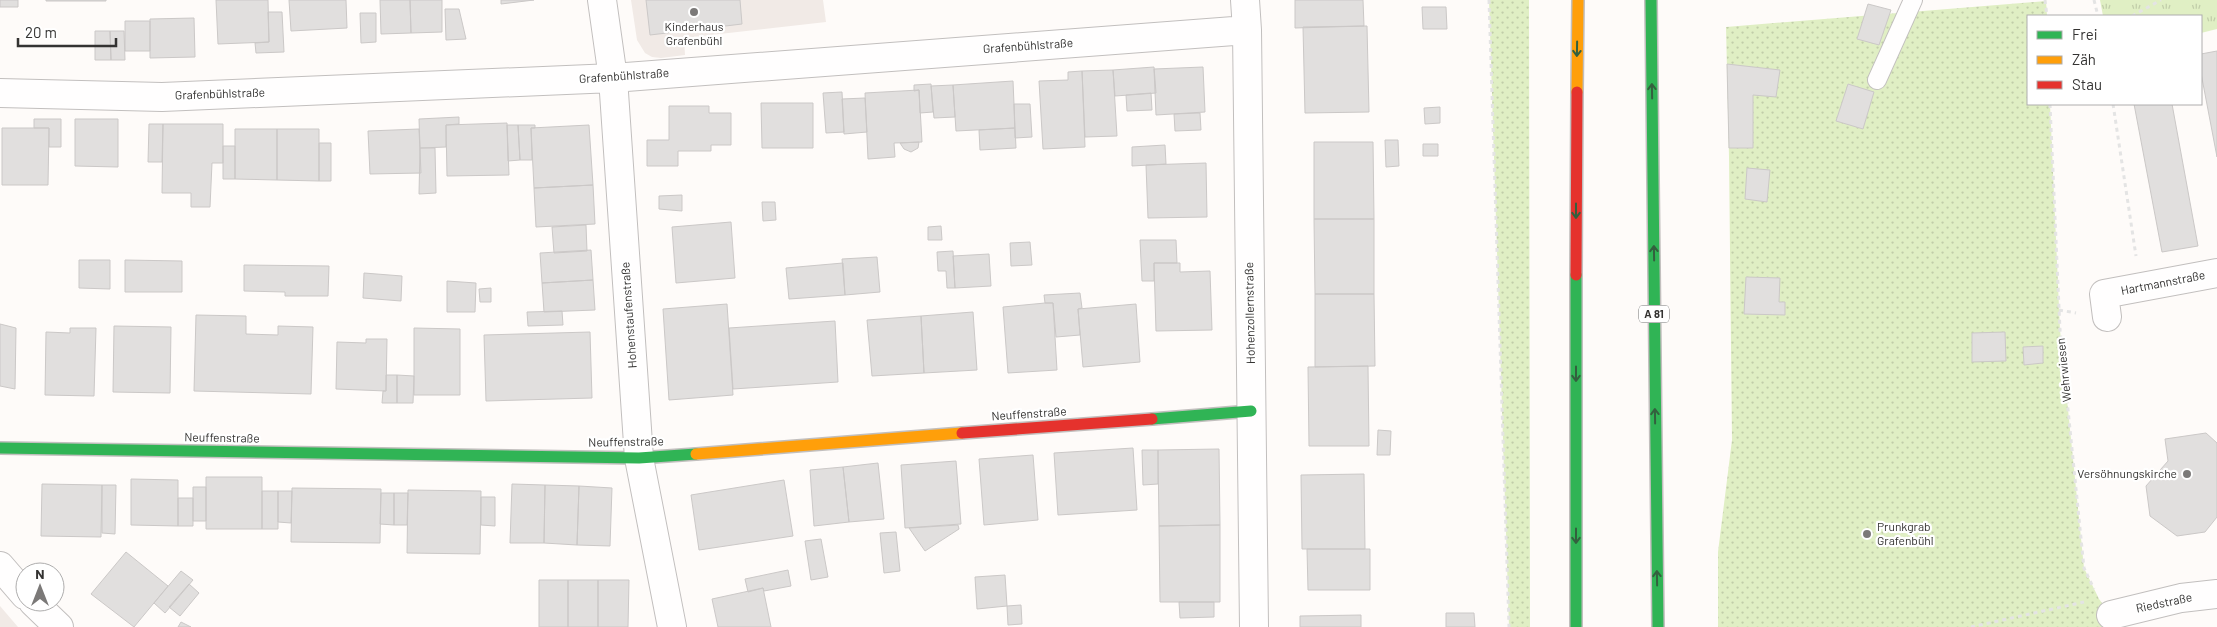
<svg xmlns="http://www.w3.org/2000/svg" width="2217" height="627" viewBox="0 0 2217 627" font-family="Barlow,sans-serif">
<defs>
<pattern id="grass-dots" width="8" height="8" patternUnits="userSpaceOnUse" patternTransform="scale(1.25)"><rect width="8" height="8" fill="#e0efc4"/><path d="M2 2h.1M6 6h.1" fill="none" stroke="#c1cda9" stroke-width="1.8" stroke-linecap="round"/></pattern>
<pattern id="park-tufts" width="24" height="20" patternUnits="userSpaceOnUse" patternTransform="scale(1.25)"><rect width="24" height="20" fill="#e0efc4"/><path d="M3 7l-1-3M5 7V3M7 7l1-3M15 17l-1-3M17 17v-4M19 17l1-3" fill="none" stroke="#c1cda9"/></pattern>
</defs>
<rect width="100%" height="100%" fill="#fefbf9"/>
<!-- built -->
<path fill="#f1eae6" d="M631 0H823L826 22 684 38 685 55 661 58 652 57 645 53 637 40Z
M0 606 18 627H0Z"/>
<!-- grass -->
<path fill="url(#grass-dots)" d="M1489 0H1529L1530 627H1509Z
M2046 1 2047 16H2028V104H2050L2060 330 2084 568 2099 599 2111 615 2113 627H1718V552L1732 440 1729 157 1726 27Z"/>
<!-- park -->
<path fill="url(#park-tufts)" d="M2100 0H2217V29L2201 33V16H2103Z"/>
<!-- building -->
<path fill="#e1dfde" stroke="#cbc8c7" d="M0 0H18V7H0Z
M46 0H106V1H46Z
M216 0H268L269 42 218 44Z
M289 0H346L347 28 291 31Z
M380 0H410L411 33 381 34Z
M410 0H442V32L411 33Z
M501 0H534L501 4Z
M646 0H740L742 24 650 35Z
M1295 0H1363L1364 26 1295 28Z
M1868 4 1891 10 1879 45 1857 39Z
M1422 7H1446L1447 29H1423Z
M445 9H459L466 39 446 40Z
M268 12H282L284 52 256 53 255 43 269 42Z
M360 13H376V42L361 43Z
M194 18 195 57 150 58V19Z
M125 21H150V51H125Z
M1367 26 1369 112 1305 113 1303 27Z
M95 31H110L111 60H95Z
M110 31H124L125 60H111Z
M2217 51V157L2201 73V54Z
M1727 64 1780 70 1776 97 1753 95V148H1729Z
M1154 67 1156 93 1115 96 1113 70Z
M1203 67 1205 112 1156 115 1154 69Z
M1113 70 1117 136 1085 137 1082 71Z
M1082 71 1085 147 1043 149 1039 81 1068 80V72Z
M1013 81 1015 128 956 131 953 85Z
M931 84 933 112 920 113 919 90 914 91V85Z
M1848 84 1874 92 1863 129 1836 121Z
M953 85 955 117 934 118 931 86Z
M919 90 922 142 894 143 895 157 868 159 865 93Z
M842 92 844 132 826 133 823 93Z
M1151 93 1152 110 1127 111 1126 95Z
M865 98 867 132 844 134 842 99Z
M761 103H813V148H762Z
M1014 104H1030L1032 137 1015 138Z
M2134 104H2172L2198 246 2162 252Z
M669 106H709V113H731V145H711V151H678V166H647V140H669Z
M1440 107V123L1425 124 1424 108Z
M1200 113 1201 130 1175 131 1174 114Z
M459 117V124L446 125V147L420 148 419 119Z
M34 119H61V147H49V128H34Z
M75 119H118V167L75 166Z
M507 123 509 175 447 176 446 125Z
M149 124H163L162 162H148Z
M163 124H223V163H212L210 207H191V193H162Z
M507 125H518L520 160 508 161Z
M518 125H535V128H531L532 160H520Z
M589 125 593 185 534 188 531 128Z
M2 128H49L48 185H2Z
M1015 128 1016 148 980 150 979 130Z
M235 129H277V180L235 179Z
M277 129H319V181L277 180Z
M419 129 421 173 370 174 368 131Z
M1385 140H1398L1399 166 1386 167Z
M919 142 918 148 911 152 904 149 900 143Z
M1314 142H1373L1374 219H1314Z
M319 143H331V181H319Z
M1423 144H1438V156H1423Z
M1165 145 1166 164 1132 166V147Z
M223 146H235V179H223Z
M420 148H435L436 193 419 194Z
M1206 163 1207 217 1148 218 1146 165Z
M1747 168 1770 170 1767 202 1745 199Z
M593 185 595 224 536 227 534 188Z
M682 195V211L659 209V196Z
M762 202H775L776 220 763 221Z
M1314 219H1374V294H1315Z
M731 222 735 278 676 283 672 227Z
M586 225 587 251 554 253 552 227Z
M941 226 942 240H928V227Z
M1140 240H1176L1177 263H1154V281H1142Z
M1030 242 1032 265 1011 266 1010 243Z
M591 250 593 280 542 283 540 253Z
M953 251 955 288H947L946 271H938L937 252Z
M989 254 991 286 955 288 953 256Z
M877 257 880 292 845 295 842 259Z
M79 260H110V289L79 288Z
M125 260 182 261V292H125Z
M843 263 845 295 789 299 786 268Z
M1154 263H1180V272L1210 271 1212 330 1156 331Z
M244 265 329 266 328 296H285V292L244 291Z
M364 273 402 276 401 301 363 298Z
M1746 277 1780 278 1779 302H1785V315L1744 314Z
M593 280 595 310 544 312 542 283Z
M447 281 476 283 475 312H447Z
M491 288V302H480L479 289Z
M1080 293 1082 308 1078 309 1080 335 1056 337 1053 303H1045L1044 295Z
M1315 294H1374L1375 366 1315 367Z
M1045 303H1053L1057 370 1008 373 1003 307Z
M727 304 733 395 669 400 663 309Z
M1136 304 1140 362 1083 367 1078 309Z
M562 311 563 325 528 326 527 312Z
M973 312 977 370 924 373 921 316Z
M196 315 246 316V334L278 335V326L313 327 311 394 194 391Z
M921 316 924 373 872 376 867 320Z
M835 321 838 382 733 389 729 328Z
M0 324 16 328 15 389 0 386Z
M114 326 171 327 170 393 113 392Z
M70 328H96L94 396 45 395 46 332 70 333Z
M414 328 460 329V395H414Z
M590 332 592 398 486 401 484 335Z
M2005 332 2006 361 1972 362V333Z
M366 339H387L386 391 336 389 337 342 366 343Z
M2043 346V363L2024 365 2023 347Z
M1368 366 1369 446H1309L1308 367Z
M386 375H397V403H382L383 391H386Z
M397 375 414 376 413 403H397Z
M1378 430 1391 431 1390 455H1377Z
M2206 433 2217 443V517L2205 532 2177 536 2150 516 2146 486 2168 461 2165 439Z
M1133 448 1137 510 1058 515 1054 453Z
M1219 449 1220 525 1159 526 1158 450Z
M1142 450H1158V484L1143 485Z
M1033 455 1038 520 984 525 979 459Z
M956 461 961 524 905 528 901 465Z
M878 463 884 519 849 522 843 467Z
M843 467 849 522 814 526 810 470Z
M1364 474 1365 549H1302L1301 475Z
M206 477H262V529H206Z
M131 479 178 480V526L131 525Z
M784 480 793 536 699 550 691 495Z
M42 484 102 485 101 537 41 536Z
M512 484 545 485 544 543H510Z
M102 485H116L115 534 102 533Z
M545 485 579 486 577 545 544 543Z
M579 486 612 488 610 546 577 545Z
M193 487H206V521H193Z
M292 488 381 489 380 543 291 542Z
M408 490 481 491 480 554 407 553Z
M262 491H278V529H262Z
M278 491H292L291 523 278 522Z
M381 493H394V525L380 524Z
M394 493H408L407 525H394Z
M481 497H495V526L481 525Z
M178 498H193V526H178Z
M958 525 959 529 925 551 909 528Z
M1220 525V602H1160L1159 526Z
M896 532 900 571 884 573 880 533Z
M821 539 828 577 811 580 805 541Z
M1307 549H1370V590H1308Z
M126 552 168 586 134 627 91 594Z
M788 570 791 586 764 591 763 588 748 592 745 579Z
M181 571 193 580 165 613 154 603Z
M1005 575 1007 606 977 609 975 577Z
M539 580H568V627H539Z
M568 580H598V627H568Z
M598 580H629L628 627H598Z
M189 584 199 593 180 616 169 607Z
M763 588 771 627H718L712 599Z
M1179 602H1214V617L1180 618Z
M1021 605 1022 624 1008 625 1007 606Z
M1446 613H1474L1475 627H1446Z
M1361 615V627H1300V616Z
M181 622 191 627H178Z"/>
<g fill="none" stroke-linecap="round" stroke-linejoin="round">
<!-- lane casing -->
<g stroke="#c2bfbe" stroke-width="20">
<path id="lane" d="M1877 80 1913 0"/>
</g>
<!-- street casing -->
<g stroke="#c2bfbe" stroke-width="30">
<path id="street" d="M602 0 613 78 639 458 672 627
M1245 0 1247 30 1254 627
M0 93 162 97 613 78 1247 30
M2107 317 2104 294 2217 273
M0 566 25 595
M33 602 59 627
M2111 615 2181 598 2217 594"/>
</g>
<!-- fast casing -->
<g stroke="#c2bfbe" stroke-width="14">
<path id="fast" d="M1651 0 1658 627
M1576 275V627
M1152 419 1251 411
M0 448 639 458 696 454"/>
</g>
<!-- slow casing -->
<g stroke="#c2bfbe" stroke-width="14">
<path id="slow" d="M1577 92 1578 0
M696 454 962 433"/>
</g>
<!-- jam casing -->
<g stroke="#c2bfbe" stroke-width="14">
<path id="jam" d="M1576 275 1577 92
M962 433 1152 419"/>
</g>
<!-- path -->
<path stroke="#e4e4e4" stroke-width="3" stroke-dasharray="4 4" stroke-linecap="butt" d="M1489 0 1509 627
M2045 0 2047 16
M2094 0 2098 16
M2132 16 2161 0
M2050 104 2060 330 2084 568 2094 589
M2113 104 2136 256
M2059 310 2076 313
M1971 627 2084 602"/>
<!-- lane -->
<use href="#lane" stroke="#fffefe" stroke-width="18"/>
<!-- street -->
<use href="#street" stroke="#fffefe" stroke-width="28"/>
<!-- fast -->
<use href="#fast" stroke="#30b455" stroke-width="11"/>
<!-- slow -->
<use href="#slow" stroke="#ff9f0a" stroke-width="11"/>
<!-- jam -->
<use href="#jam" stroke="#e5322d" stroke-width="11"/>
</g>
<!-- one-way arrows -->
<defs><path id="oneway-shaft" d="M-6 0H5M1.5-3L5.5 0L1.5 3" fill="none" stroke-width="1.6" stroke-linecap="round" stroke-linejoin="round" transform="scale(1.25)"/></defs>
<g stroke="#33603e">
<use href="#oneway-shaft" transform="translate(1577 49) rotate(91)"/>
<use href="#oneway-shaft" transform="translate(1652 91) rotate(-91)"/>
<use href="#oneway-shaft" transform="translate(1576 211) rotate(90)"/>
<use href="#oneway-shaft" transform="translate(1654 253) rotate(-91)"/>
<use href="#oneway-shaft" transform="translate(1576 374) rotate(90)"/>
<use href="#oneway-shaft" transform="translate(1655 416) rotate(-91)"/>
<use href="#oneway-shaft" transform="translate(1576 536) rotate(90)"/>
<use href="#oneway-shaft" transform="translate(1657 578) rotate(-91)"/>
</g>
<!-- markers -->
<g fill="#7b7978" stroke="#fff" stroke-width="2">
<circle cx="694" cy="12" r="5"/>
<circle cx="2187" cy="474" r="5"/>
<circle cx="1867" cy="534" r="5"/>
</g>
<g text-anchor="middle" stroke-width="4.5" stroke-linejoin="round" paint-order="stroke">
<!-- shield labels -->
<rect fill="#fff" stroke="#717070" stroke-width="1" x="1639" y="305.5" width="30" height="17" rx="4"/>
<g font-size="11" font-weight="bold" fill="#343332">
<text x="1654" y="318">A 81</text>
</g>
<!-- poi labels -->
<g font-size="12" fill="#343332" stroke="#fff">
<text x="694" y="31">Kinderhaus<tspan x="694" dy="14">Grafenbühl</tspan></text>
<text x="2177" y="478" text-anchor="end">Versöhnungskirche</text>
<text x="1877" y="531" text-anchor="start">Prunkgrab<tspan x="1877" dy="14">Grafenbühl</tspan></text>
</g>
<!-- street labels -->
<g font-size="12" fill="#343332" stroke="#fff">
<text transform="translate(1028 46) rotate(-4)" y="4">Grafenbühlstraße</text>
<text transform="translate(624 76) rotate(-4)" y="4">Grafenbühlstraße</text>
<text transform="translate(220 94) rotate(-2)" y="4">Grafenbühlstraße</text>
<text transform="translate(2163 283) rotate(-11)" y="4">Hartmannstraße</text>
<text transform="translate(1250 313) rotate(-91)" y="4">Hohenzollernstraße</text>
<text transform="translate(629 315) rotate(-94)" y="4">Hohenstaufenstraße</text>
<text transform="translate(2064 370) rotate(-96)" y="4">Wehrwiesen</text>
<text transform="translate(1029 414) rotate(-4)" y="4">Neuffenstraße</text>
<text transform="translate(222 438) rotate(1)" y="4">Neuffenstraße</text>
<text transform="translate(626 442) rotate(-1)" y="4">Neuffenstraße</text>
<text transform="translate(2164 603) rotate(-12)" y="4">Riedstraße</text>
</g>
</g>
<!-- legend -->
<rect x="2027" y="15" width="175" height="90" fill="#ffffff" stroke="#aeadad"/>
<rect x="2037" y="31" width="25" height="8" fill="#30b455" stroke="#aeadad"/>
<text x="2072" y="40" font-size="15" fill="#343332">Frei</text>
<rect x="2037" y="56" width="25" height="8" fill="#ff9f0a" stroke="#aeadad"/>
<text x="2072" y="65" font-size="15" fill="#343332">Zäh</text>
<rect x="2037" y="81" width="25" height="8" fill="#e5322d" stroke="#aeadad"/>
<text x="2072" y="90" font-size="15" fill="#343332">Stau</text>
<!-- north arrow -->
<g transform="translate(40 587)"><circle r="24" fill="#ffffff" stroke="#aeadad"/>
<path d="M0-4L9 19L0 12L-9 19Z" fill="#7b7978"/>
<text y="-8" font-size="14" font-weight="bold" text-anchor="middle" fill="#343332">N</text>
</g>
<!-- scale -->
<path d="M18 38v8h98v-8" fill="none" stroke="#343332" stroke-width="2.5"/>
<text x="25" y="38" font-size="15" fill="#343332" stroke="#ffffff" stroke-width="4" paint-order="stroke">20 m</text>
</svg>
